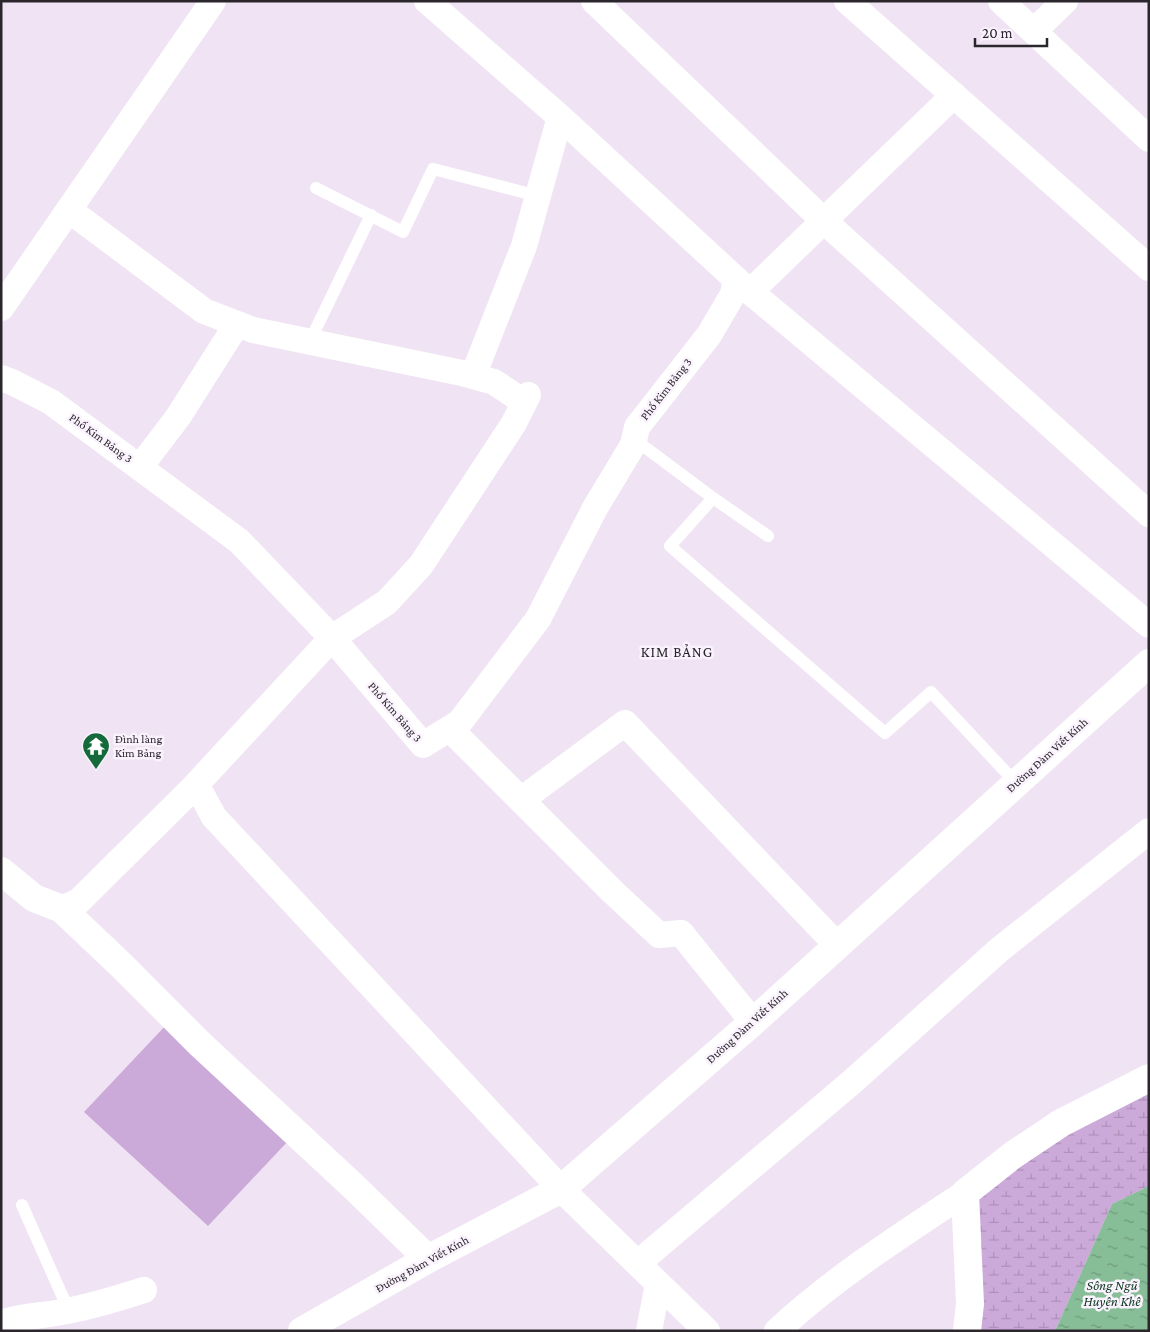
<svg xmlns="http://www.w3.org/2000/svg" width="1150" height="1332" viewBox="0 0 1150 1332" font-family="'Crimson Pro',serif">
<defs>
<pattern id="wetland-marsh" width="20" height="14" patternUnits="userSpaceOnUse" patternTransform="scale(1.25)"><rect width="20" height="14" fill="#cba9d8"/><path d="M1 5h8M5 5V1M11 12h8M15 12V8" fill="none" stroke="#ae91ba"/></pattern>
<pattern id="water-ripples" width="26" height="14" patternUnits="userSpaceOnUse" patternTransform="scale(1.25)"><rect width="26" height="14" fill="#87be97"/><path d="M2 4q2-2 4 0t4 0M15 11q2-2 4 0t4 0" fill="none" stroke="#6f9a7b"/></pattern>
</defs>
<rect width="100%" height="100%" fill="#f0e4f4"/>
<!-- grass -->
<path fill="#cba9d8" d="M167 1024 290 1139 208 1226 84 1112Z"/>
<!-- wetland -->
<path fill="url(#wetland-marsh)" d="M1149 1078V1186L1112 1204 1055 1331H967L965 1193Z"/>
<!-- water -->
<path fill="url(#water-ripples)" d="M1149 1186V1331H1055L1112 1204Z"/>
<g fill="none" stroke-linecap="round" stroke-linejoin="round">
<!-- service -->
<path stroke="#fff" stroke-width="12" d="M316 188 403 232 433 169 538 196
M309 343 371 215
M634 439 713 498 768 536
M713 498 670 546 885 733 931 692 1016 783
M22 1205 69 1311"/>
<!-- minor -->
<path stroke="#fff" stroke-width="26" d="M427 1 560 117 741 284 1149 625
M594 1 824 221 1149 514
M847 1 1149 268
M1001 1 1149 139
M1034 31 1065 1
M69 210 204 311 253 330 462 373 494 382 524 402
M750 292 954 95
M1 308 213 1
M473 376 524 246 560 117
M1 378 12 382 51 402 239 541 332 638 423 745 460 722 538 619 595 508 633 445 637 427 709 335 733 294 736 279
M140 467 178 417 237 324
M450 729 613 892 659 935 681 933 753 1022
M192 789 332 638 387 602 421 565 514 423 528 395
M521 800 625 723 837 945
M62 909 79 901 192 789 202 795 214 817 561 1189 707 1331
M638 1263 853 1081 999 950 1149 831
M1 1323C21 1316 41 1316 62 1312 90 1307 116 1299 144 1290
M649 1331 658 1284
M777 1331C834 1278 900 1236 965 1193"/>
<!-- tertiary -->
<path stroke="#fff" stroke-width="28" d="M1 871 34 898 62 909 120 964 201 1045 353 1186 428 1259"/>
<!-- secondary -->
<path stroke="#fff" stroke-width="28" d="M302 1331 428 1259 561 1189 753 1022 1149 663
M967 1331 970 1304 965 1193 1013 1155 1061 1123 1149 1078"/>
</g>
<!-- icons -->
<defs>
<g id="temple-pin" transform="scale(1.4375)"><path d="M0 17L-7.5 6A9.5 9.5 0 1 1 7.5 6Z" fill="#156a3b" stroke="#faf3fd"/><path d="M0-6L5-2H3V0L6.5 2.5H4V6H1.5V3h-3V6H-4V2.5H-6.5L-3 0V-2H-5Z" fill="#fff"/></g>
</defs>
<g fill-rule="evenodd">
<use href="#temple-pin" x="96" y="746"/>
</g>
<g text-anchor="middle" stroke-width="5" stroke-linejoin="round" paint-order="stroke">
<!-- street labels -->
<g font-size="12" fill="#2a262c" stroke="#faf3fd">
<text transform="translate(666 389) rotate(-52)" y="4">Phố Kim Bảng 3</text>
<text transform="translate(101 438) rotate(36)" y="4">Phố Kim Bảng 3</text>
<text transform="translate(395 712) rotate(49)" y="4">Phố Kim Bảng 3</text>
<text transform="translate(1047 755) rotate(-42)" y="4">Đường Đàm Viết Kính</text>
<text transform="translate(747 1026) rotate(-42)" y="4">Đường Đàm Viết Kính</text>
<text transform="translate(422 1264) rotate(-29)" y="4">Đường Đàm Viết Kính</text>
</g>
<!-- poi labels -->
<g font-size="12" fill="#2a262c" stroke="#faf3fd" text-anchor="start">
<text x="115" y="743">Đình làng<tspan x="115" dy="14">Kim Bảng</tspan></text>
</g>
<!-- water labels -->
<g font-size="14" font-style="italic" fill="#0c381e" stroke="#faf3fd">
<text x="1112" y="1290">Sông Ngũ<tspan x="1112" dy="16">Huyện Khê</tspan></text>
</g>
<!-- quarter labels -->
<g font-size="15" letter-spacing="1" fill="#2a262c" stroke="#faf3fd">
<text x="677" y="657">KIM BẢNG</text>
</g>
</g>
<!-- border -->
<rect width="1150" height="1332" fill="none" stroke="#2a262c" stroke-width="5"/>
<!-- scale -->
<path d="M975 38v8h72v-8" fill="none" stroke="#2a262c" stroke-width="2.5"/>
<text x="982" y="38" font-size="15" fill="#2a262c" stroke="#faf3fd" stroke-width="4" paint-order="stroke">20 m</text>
</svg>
